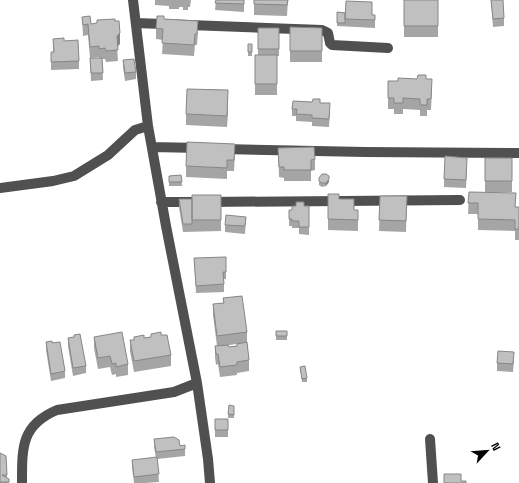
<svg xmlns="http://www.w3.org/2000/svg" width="519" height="483" viewBox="0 0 519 483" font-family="'Space Grotesk',sans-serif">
<rect width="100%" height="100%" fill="#fff"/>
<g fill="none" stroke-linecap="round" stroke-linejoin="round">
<!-- minor -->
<path stroke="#505050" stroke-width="10" d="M133 0 148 126 166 226 197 383 208 459 210 483
M136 23 322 30 328 33 330 43 332 45 388 48
M152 147 200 148
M222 149 365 152 519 153
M0 188 53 181 74 176 108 155 135 130 148 126
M161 202H191
M207 202 460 200
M430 439 433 483
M22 483C22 448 21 425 57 410L174 392 197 383"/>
</g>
<!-- wall -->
<path fill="#a5a5a5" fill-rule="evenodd" d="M155 0H191L190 7H188V10H183V7H179V9H169V6L155 5Z
M216 0H244V12L215 10Z
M254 0H288L287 16 254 15Z
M404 0H438V37H404Z
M491 0 504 18V26L493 27Z
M337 12 375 15V28L337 26Z
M82 17 120 44 117 46 118 61 106 62 105 59H102L103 80 91 81 90 58H99V57L90 58 88 35 83 36Z
M164 19 198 32 197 45H195L194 56 162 54 163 40 156 39V28Z
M290 27 322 28V62H290Z
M258 28H279V56H277V95H255V55H258Z
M53 39 64 41 79 61V69L51 70V52H53Z
M248 44H252V56H248Z
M123 60 136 72V79L125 81 123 67Z
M426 79 432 90 431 110H427V116H420V110L403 109V114H394V109H388V81H398Z
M228 101 227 127 186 125V114Z
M320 103 330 111 329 127 312 126V122L296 121V116H292V109Z
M278 148 315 159V170L311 171V181H284V178L279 177Z
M235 155 234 171H227V179L186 177V166Z
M485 158H512V192H485Z
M467 165 466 188 444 187V179Z
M181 175 182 186H169V176Z
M319 178 329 182 326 186 322 187 319 185Z
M469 192 516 207H519V240H515V231L478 230V214H468Z
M328 194 339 199 354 210H358V231L328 230Z
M221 195V231L183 232 179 207V199H192Z
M380 196H407L406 232 379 231Z
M304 206H309V235L299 234V228H292V226H289V210H292Z
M246 217 245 234 225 232V225Z
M194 258 226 272V279H224V292L196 293Z
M223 298 247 332V342L249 360V371L237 373V375L220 377 218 364 216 365 215 357V346H217L213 315V304L223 303ZM237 344V346L229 347V345Z
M276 331H287V340H276Z
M151 334 161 335 171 355V366L134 372 130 351V340H134V337L144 338 151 337Z
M74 335 86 366V373L73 376 68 346V338L74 337Z
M94 337 128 364V375L116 377V374L112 375 110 367 98 369 94 348Z
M46 342 52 343 65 371V378L51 381 46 350Z
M514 360 513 372 497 371V363Z
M300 367 307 378V382H302Z
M234 406V418H228V414Z
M215 419H228V437H215Z
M154 439 180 446 185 449V456L157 459 159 482 145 483H134L132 467V460L156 458 154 447Z
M0 453 6 456 7 478 9 479V483H0Z"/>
<!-- shaded-wall -->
<path fill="#868686" d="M120 33V44L117 47V36Z
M228 90V101L227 127V116Z
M329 179V182L326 186V183Z"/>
<!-- building -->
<path fill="#c0c0c0" stroke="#868686" d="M216 0H244V4L215 3Z
M254 0H288L287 5 254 4Z
M404 0H438V26H404Z
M491 0H503L504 18 493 19Z
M346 1 372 2V15H375V20L345 19Z
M337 12 345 13V23H337Z
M90 16 91 24 97 23V20L115 19V21H119L120 33 117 36 118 50 106 51 105 48 99 49V46L90 47 88 24 83 25 82 17Z
M157 16H164V19L198 21 197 34H195L194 45 162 43 163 29 156 28Z
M290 27 322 28V51H290Z
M258 28H279V49H258Z
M64 38V41L78 40 79 61 51 62V52H54L53 39Z
M248 44H252V52H248Z
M255 55H277V84H255Z
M90 58H102L103 73H91Z
M134 59 136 72 125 73 123 60Z
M418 75H426V79H432L431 99H427V105H420V99L403 98V103H394V98H388V81H398V78L417 79Z
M187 89 228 90 227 116 186 114Z
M313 99H320V103H330L329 119 312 118V115L296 114 297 109H292L293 101 312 102Z
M187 142 235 144 234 160H227V168L186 166Z
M314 147 315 159 311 160V170H284V167H279L278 148Z
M445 156 467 158 466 180 444 179Z
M485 158H512V181H485Z
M322 174H326L329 176V179L326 183H322L319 181V178Z
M181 175 182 182H169V176Z
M469 192 516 193 515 207H519V229H515V220L478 219V203H468Z
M328 194H339V199H354V210H358V220L328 219Z
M192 195H221V220H192Z
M380 196H407L406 221 379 220Z
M179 199H192V224H183Z
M296 202H304V206H309V227H299V221H292V219H289V210H292V206H296Z
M226 215 246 217 245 226 225 225Z
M226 257V272H223L224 284 196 286 194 258Z
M242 296 247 332 217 336 213 304 224 303 223 298Z
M276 331H287V336H276Z
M122 332 128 364 116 367V363L112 364 110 356 98 358 94 337Z
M161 332V335H167L171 355 134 361 130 340H134V337L144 335V338L151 337V334Z
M80 334 86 366 73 368 68 338 74 337V335Z
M52 341V343L60 342 65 371 51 374 46 342Z
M247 342 249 360 237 362V365L220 367 218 354H216L215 346 228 345 229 347 237 346V344Z
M498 351 514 352 513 364 497 363Z
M305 366 307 378 302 379 300 367Z
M229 405 234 406V415L228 414Z
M215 419H228V430H215Z
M174 437 179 440 180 446 185 445V449L156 452 154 439Z
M0 453 6 456 7 475H2L9 479V482H0Z
M157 457 159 474 134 477 132 460Z
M444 474H461V481H466V483H444Z"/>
<!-- north arrow -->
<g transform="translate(487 451) rotate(64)" stroke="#ffffff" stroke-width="3" paint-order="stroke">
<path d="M0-3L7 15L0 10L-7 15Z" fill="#000000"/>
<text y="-6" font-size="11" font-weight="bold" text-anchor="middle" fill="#000000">N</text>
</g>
</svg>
